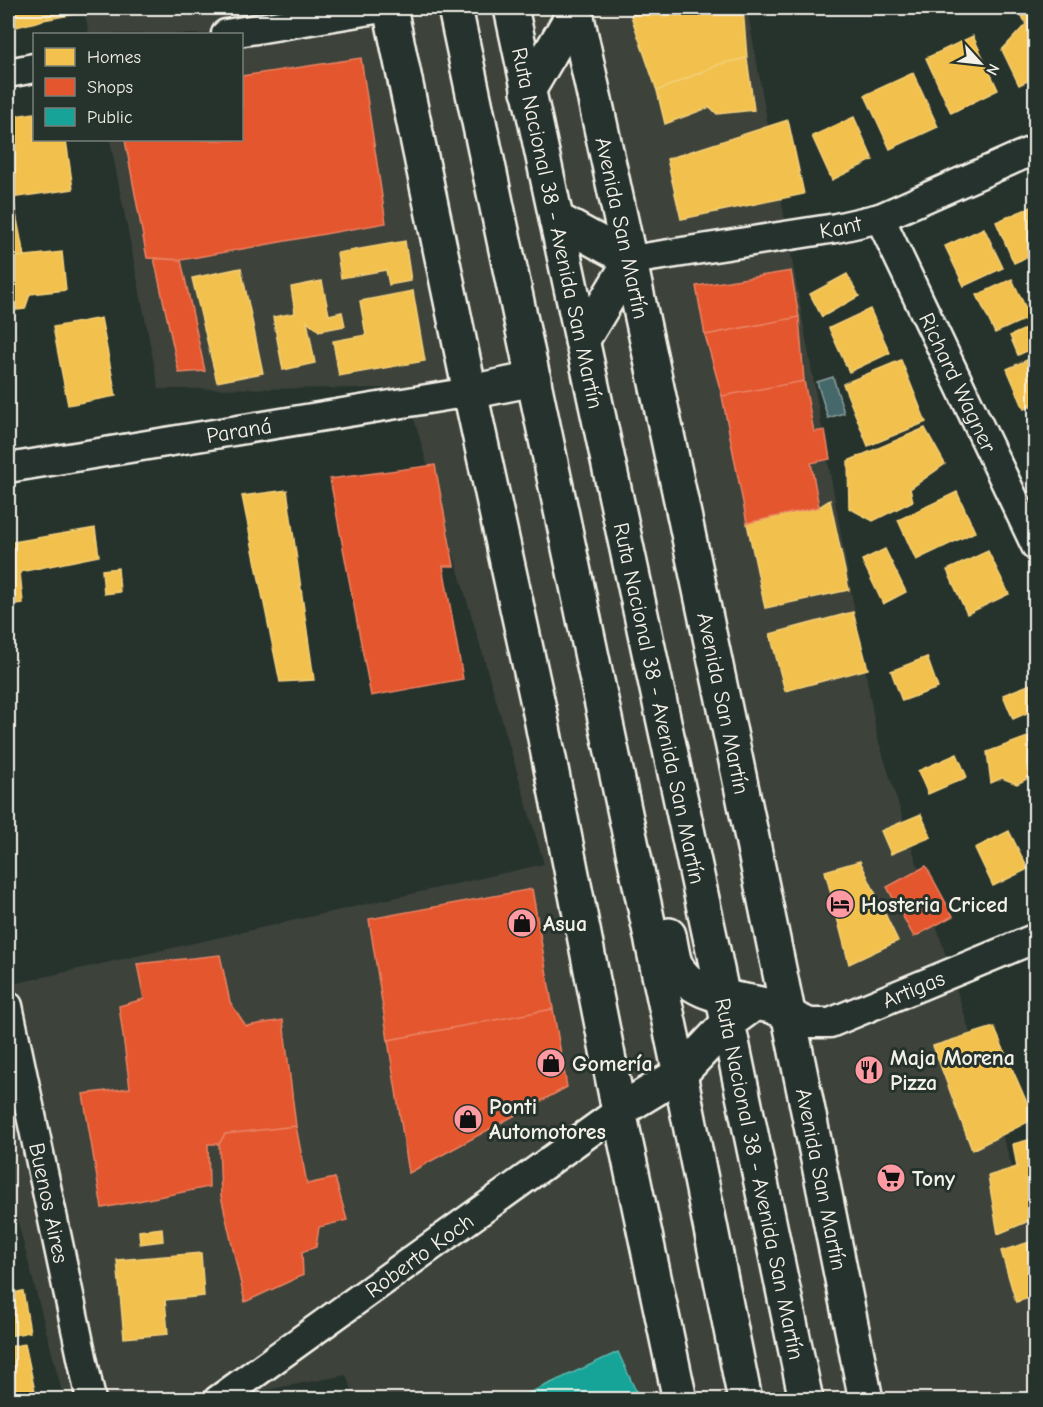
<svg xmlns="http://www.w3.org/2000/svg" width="1043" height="1407" viewBox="0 0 1043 1407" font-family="'Comic Neue',sans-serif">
<rect width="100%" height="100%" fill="#26332d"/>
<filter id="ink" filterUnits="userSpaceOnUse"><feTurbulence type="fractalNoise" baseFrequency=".0167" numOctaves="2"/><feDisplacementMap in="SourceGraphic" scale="12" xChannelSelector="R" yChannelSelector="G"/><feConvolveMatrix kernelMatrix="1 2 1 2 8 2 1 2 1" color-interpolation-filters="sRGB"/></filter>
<g filter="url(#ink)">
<!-- built -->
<path fill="#3c433a" d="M84 8H747L877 736 1035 1240V1399L356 1400 346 1375 217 1399H64L8 1184V985L544 864 405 388 159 389 110 140H242V34H89Z"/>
<!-- water -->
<path fill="#45676b" stroke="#8b9e9d" stroke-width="1.5" d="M833 377 844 413 828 418 817 382Z"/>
<!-- homes -->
<path fill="#f2c14e" stroke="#f3cf7c" stroke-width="1.5" d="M8 8H46L48 19 8 29Z
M46 8H106L48 19Z
M640 8H743L747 58 720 64 657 91 631 16Z
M1018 8H1036V77L1019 85 1002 50 1026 24Z
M973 36 998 90 951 113 926 58Z
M747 58 754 110 717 114 710 107 665 124 657 91 720 64Z
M913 73 938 127 890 149 865 95Z
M34 113V140H66L73 189 11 198 8 168V117Z
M854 117 873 160 832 180 812 136Z
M788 120 804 194 681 219 667 159Z
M8 182H10L24 256 8 258Z
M1036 205V253L1014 263 996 222Z
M984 228 1003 268 964 286 945 246Z
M405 241 411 281 389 285 386 270 341 278 337 253Z
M62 252 66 290 30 294 25 309 8 311V258Z
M241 268 263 373 217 382 192 278Z
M847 274 859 296 822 317 810 294Z
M1012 279 1030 317 995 333 977 295Z
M322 281 329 315 342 312 345 326 319 331 307 321 315 363 283 370 273 317 295 313 291 287Z
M413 291 425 361 339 376 333 341 366 335 360 301Z
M870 309 890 353 849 372 829 328Z
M101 318 116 396 68 405 53 327Z
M1030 327 1036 339V347L1018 355 1010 336Z
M1036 356V404L1024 409 1007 369Z
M901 360 926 422 868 446 843 384Z
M925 428 945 464 910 489 913 501 873 521 849 508 848 461Z
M287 490 314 680 280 682 242 496Z
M957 492 975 532 916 560 898 520Z
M830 500 849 590 765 608 747 523 819 507Z
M95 528 99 556 20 572 23 603 8 605V543Z
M885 549 906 592 883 604 862 560Z
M988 551 1009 594 967 614 947 570Z
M118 568 120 592 104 594 102 570Z
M853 612 868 669 785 691 770 634Z
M927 657 938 688 902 701 891 671Z
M1036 682V709L1013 719 1003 695Z
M1036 734V774L1017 784 1002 778 991 783 987 752Z
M957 754 967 777 928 794 918 771Z
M921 814 931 837 891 854 881 831Z
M1009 831 1028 869 993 886 975 848Z
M860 861 898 941 849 964 825 871Z
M994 1027 1034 1119 972 1150 933 1046Z
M1036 1138V1218L998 1234 988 1176 1017 1167 1013 1144Z
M162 1228 163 1241 140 1244 139 1231Z
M1036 1240V1296L1016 1302 1001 1251Z
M201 1253 204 1296 165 1300 168 1334 124 1338 117 1260Z
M23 1291 30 1332 8 1336V1294Z
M25 1344 36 1396 8 1400V1347Z"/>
<!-- shops -->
<path fill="#e4572e" stroke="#e98566" stroke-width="1.5" d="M361 58 386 223 181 260 147 258 125 140H242V76Z
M154 258 181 260 205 371 179 373Z
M791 271 799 317 705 335 696 286Z
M799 317 804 381 722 396 705 335Z
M804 381 814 432 825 430 830 459 811 463 819 507 747 523 722 396Z
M435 465 454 566H443L463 679 371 696 330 479Z
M926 866 953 916 914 937 887 887Z
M532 889 553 1009 388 1040 369 919Z
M220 955 230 1002 246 1026 283 1020 296 1126 225 1134 219 1144H208L209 1187 102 1208 83 1094 130 1088 119 1006 144 999 137 964Z
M553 1009 567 1087 409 1173 388 1040Z
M296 1126 307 1184 335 1178 347 1220 319 1227 316 1247 302 1252 303 1275 245 1302 221 1196 219 1144 225 1134Z"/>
<!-- public -->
<path fill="#17a398" stroke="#59bab0" stroke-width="1.5" d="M618 1352 640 1400H514Z"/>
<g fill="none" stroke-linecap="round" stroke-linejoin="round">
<!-- street casing -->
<g stroke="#f4f1e8" stroke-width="33">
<g id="street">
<path d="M226 34 382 8"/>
<path d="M8 73 34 68"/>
<path id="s1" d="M880 218 1036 546"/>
<path id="s2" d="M631 260 836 228 880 218 1036 149"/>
<path id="s3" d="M8 468 470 392"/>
<path id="s4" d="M8 1006 91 1400"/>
<path id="s5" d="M790 1014 810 1023H830L1036 938"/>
<path id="s6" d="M218 1400 619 1111"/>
</g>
</g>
<!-- secondary casing -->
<g stroke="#f4f1e8" stroke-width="38">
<g id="secondary">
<path d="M390 8 470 392 540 713 619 1111 680 1400"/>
<path id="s7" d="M575 8C676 471 774 934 866 1400"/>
</g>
</g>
<!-- primary casing -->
<g stroke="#f4f1e8" stroke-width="38">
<g id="primary">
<path d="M455 8 680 1074 745 1400"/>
<path id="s8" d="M511 8 714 955 806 1400"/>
<path d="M528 91 575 11"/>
<path d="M556 219 631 260 582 341"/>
<path d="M470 392 534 379"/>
<path d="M669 935C671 944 672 954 675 963 687 993 726 997 755 1003"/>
<path d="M619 1111 680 1074 728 1023 755 1003 771 1006 790 1014"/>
</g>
</g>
<!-- street -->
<use href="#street" stroke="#26332d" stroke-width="28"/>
<!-- secondary -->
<use href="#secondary" stroke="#26332d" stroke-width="33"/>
<!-- primary -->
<use href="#primary" stroke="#26332d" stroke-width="33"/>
</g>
</g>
<!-- icons -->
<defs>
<g id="hotel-disc" transform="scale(1.5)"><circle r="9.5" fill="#ff9aa2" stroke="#26332d"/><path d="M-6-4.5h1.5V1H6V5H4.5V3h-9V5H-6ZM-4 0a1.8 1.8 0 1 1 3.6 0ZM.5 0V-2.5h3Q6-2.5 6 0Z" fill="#111"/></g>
<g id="shop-disc" transform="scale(1.5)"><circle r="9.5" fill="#ff9aa2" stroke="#26332d"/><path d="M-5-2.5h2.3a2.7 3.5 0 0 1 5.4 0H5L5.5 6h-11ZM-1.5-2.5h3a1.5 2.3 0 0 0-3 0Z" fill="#111"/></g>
<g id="restaurant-disc" transform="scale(1.5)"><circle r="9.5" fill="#ff9aa2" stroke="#26332d"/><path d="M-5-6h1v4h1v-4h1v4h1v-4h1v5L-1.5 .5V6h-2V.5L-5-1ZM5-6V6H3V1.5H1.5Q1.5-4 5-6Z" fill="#111"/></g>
<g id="supermarket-disc" transform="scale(1.5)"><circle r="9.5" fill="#ff9aa2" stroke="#26332d"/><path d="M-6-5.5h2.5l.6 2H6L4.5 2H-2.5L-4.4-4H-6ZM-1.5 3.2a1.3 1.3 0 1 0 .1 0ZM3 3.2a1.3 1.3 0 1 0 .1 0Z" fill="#111"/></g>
</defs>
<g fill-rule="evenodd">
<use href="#hotel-disc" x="840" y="904"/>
<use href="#shop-disc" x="522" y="923"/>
<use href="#shop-disc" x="551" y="1063"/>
<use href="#restaurant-disc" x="869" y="1070"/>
<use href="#shop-disc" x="468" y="1119"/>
<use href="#supermarket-disc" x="891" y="1178"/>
</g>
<g text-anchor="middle" stroke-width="6" stroke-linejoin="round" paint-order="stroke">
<!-- street labels -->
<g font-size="22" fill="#f4f1e8" stroke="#26332d">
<text dy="8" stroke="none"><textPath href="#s2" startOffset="212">Kant</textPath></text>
<text dy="8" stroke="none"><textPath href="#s7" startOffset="225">Avenida San Martín</textPath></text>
<text dy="8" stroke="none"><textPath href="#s8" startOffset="225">Ruta Nacional 38 - Avenida San Martín</textPath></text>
<text dy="8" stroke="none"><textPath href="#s1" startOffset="182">Richard Wagner</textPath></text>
<text dy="8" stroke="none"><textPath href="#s3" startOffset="234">Paraná</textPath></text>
<text dy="8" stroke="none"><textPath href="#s8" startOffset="711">Ruta Nacional 38 - Avenida San Martín</textPath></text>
<text dy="8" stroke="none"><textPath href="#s7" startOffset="711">Avenida San Martín</textPath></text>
<text dy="8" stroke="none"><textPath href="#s5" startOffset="132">Artigas</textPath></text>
<text dy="8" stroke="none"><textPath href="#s8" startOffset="1197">Ruta Nacional 38 - Avenida San Martín</textPath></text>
<text dy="8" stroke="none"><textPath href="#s7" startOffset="1197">Avenida San Martín</textPath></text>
<text dy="8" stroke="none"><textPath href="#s4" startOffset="201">Buenos Aires</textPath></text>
<text dy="8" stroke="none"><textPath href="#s6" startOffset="248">Roberto Koch</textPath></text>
</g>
<!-- poi labels -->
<g font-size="22" font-weight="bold" fill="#f4f1e8" stroke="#26332d" text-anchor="start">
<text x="861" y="912">Hosteria Criced</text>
<text x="543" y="931">Asua</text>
<text x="890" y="1065">Maja Morena<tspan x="890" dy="25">Pizza</tspan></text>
<text x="572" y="1071">Gomería</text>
<text x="489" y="1114">Ponti<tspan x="489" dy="25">Automotores</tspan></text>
<text x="912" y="1186">Tony</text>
</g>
</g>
<!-- margin -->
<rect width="1043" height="1407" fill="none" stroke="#26332d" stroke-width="30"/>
<rect x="15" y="15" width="1013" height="1377" fill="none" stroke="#f4f1e8" stroke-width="2" filter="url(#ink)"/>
<!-- legend -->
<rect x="33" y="33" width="210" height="108" fill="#26332d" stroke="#787f78" stroke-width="1.5"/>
<rect x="45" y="48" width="30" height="18" fill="#f2c14e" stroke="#787f78" stroke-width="1.5"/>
<text x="87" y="63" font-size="18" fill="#f4f1e8">Homes</text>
<rect x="45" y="78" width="30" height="18" fill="#e4572e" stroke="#787f78" stroke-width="1.5"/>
<text x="87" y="93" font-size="18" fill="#f4f1e8">Shops</text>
<rect x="45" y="108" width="30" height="18" fill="#17a398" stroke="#787f78" stroke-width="1.5"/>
<text x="87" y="123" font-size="18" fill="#f4f1e8">Public</text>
<!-- north arrow -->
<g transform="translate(980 63) rotate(117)" stroke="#26332d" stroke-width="4.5" paint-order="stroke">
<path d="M0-4.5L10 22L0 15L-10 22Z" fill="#f4f1e8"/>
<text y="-9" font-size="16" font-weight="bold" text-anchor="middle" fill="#f4f1e8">N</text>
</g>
</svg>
